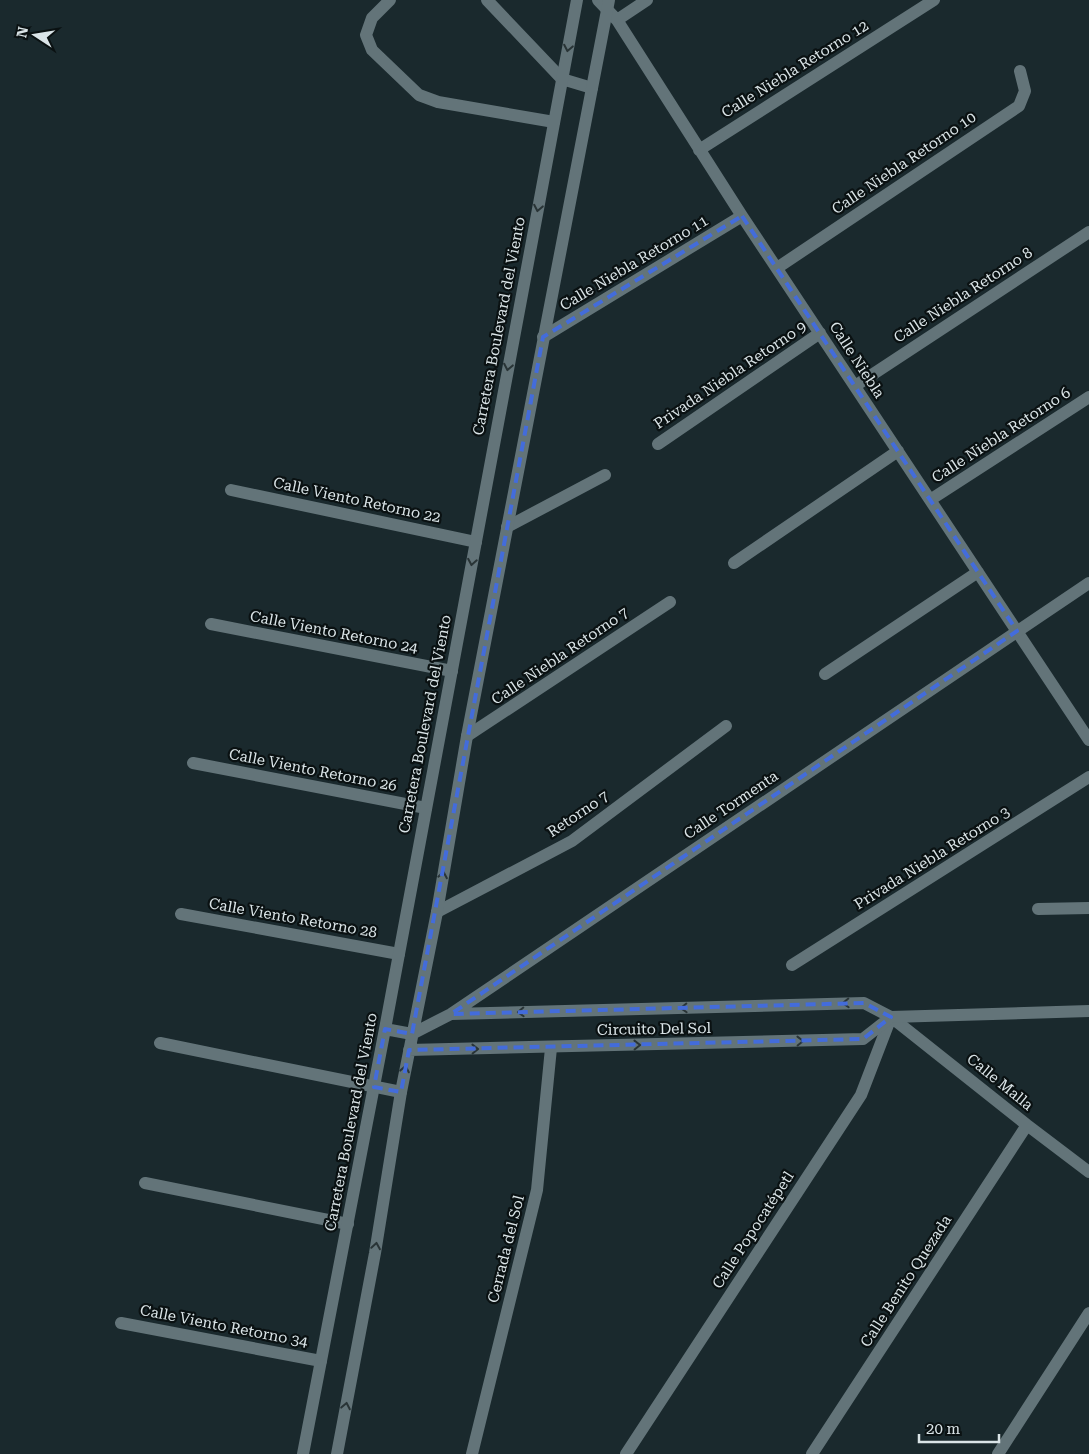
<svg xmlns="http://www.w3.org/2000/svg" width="1089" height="1454" viewBox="0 0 1089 1454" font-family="'Roboto Serif',serif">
<rect width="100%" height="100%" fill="#1a292d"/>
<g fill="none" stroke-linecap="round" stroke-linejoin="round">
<!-- lane -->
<path stroke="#637479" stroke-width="12" d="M390 0 372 18 366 35 372 50 419 95 438 102 554 122"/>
<!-- street -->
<path stroke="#637479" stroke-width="12" d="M487 0 562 79 592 88
M598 0 617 20 742 216 1089 740
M617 20 647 0
M699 150 934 0
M777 268 1019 106 1025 91 1020 71
M543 337 742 216
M855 386 1089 232
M658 444 820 333
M231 490 476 542
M930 500 1089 397
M507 527 605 475
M734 563 898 451
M211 624 452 671
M825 674 978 572
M467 736 670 602
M193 763 426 808
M1038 909 1089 908
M437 912 572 841 726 726
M181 914 399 954
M792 965 1089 777
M160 1043 401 1092
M145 1183 348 1224
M121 1323 321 1361
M472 1454 537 1190 551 1048
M626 1454 861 1095 891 1017 1027 1125 1089 1172
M812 1454 1027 1125
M998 1454 1089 1313"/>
<!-- secondary -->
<path stroke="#637479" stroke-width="12" d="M451 1014 864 1003 891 1017 1089 1011
M385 1029 412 1034 451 1014 1089 583
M409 1050 863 1039 891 1017
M303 1454 385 1029 577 0
M337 1454 375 1253 401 1092 437 912 467 736 609 0"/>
</g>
<!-- one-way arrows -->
<defs><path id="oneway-chevron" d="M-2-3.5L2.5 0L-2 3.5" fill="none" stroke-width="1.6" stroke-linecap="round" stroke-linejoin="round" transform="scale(1.25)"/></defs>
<g stroke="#293436">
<use href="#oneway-chevron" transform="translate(568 48) rotate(101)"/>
<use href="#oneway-chevron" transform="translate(538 208) rotate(101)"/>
<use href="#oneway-chevron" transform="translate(508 367) rotate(101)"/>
<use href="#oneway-chevron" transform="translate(472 562) rotate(100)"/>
<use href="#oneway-chevron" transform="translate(443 875) rotate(-80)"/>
<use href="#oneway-chevron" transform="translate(846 1003) rotate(178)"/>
<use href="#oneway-chevron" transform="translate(684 1008) rotate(178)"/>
<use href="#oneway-chevron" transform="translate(521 1012) rotate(178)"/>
<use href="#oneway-chevron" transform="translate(800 1041) rotate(-1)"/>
<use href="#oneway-chevron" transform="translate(637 1045) rotate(-1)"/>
<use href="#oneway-chevron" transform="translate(475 1049) rotate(-1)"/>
<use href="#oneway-chevron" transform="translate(405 1069) rotate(-79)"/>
<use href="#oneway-chevron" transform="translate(376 1246) rotate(-81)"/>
<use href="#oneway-chevron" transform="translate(346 1406) rotate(-79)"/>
</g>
<!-- marked area -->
<path fill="none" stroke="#436cdb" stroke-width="4" stroke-dasharray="10 6" stroke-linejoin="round" d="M742 216 1017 631 451 1014 864 1003 891 1017 863 1039 409 1050 401 1092 374 1087 385 1029 412 1034 543 337Z"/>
<g text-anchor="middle" stroke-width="4.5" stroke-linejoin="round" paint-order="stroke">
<!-- street labels -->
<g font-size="15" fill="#dae4e7" stroke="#0a1112">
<text transform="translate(795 69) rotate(-32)" y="5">Calle Niebla Retorno 12</text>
<text transform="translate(904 163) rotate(-34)" y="5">Calle Niebla Retorno 10</text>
<text transform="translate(634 263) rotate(-31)" y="5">Calle Niebla Retorno 11</text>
<text transform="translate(963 295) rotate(-33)" y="5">Calle Niebla Retorno 8</text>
<text transform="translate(499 326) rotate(-79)" y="5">Carretera Boulevard del Viento</text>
<text transform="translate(857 360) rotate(57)" y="5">Calle Niebla</text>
<text transform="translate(730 375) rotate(-34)" y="5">Privada Niebla Retorno 9</text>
<text transform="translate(1001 435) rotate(-33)" y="5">Calle Niebla Retorno 6</text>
<text transform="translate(357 500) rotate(12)" y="5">Calle Viento Retorno 22</text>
<text transform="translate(334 632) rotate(11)" y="5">Calle Viento Retorno 24</text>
<text transform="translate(560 656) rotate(-34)" y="5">Calle Niebla Retorno 7</text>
<text transform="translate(425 724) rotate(-79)" y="5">Carretera Boulevard del Viento</text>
<text transform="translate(313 770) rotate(11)" y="5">Calle Viento Retorno 26</text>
<text transform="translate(731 805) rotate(-34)" y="5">Calle Tormenta</text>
<text transform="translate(578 814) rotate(-34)" y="5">Retorno 7</text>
<text transform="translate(932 858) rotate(-32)" y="5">Privada Niebla Retorno 3</text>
<text transform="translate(293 918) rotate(10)" y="5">Calle Viento Retorno 28</text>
<text transform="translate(654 1029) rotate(-1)" y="5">Circuito Del Sol</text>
<text transform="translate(1000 1082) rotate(39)" y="5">Calle Malla</text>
<text transform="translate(351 1122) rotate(-79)" y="5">Carretera Boulevard del Viento</text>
<text transform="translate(753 1230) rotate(-57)" y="5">Calle Popocatépetl</text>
<text transform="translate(506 1249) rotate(-76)" y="5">Cerrada del Sol</text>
<text transform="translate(906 1281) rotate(-57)" y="5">Calle Benito Quezada</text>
<text transform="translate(224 1326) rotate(11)" y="5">Calle Viento Retorno 34</text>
</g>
</g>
<!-- north arrow -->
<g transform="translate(35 35) rotate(282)" stroke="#0a1112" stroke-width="4" paint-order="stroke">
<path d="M0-4L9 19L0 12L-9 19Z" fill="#dae4e7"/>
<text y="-8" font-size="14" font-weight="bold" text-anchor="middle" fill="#dae4e7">N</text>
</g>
<!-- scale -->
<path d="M919 1434v8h80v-8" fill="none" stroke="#dae4e7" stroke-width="2.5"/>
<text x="926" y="1434" font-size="15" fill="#dae4e7" stroke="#0a1112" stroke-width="4" paint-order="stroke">20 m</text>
</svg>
